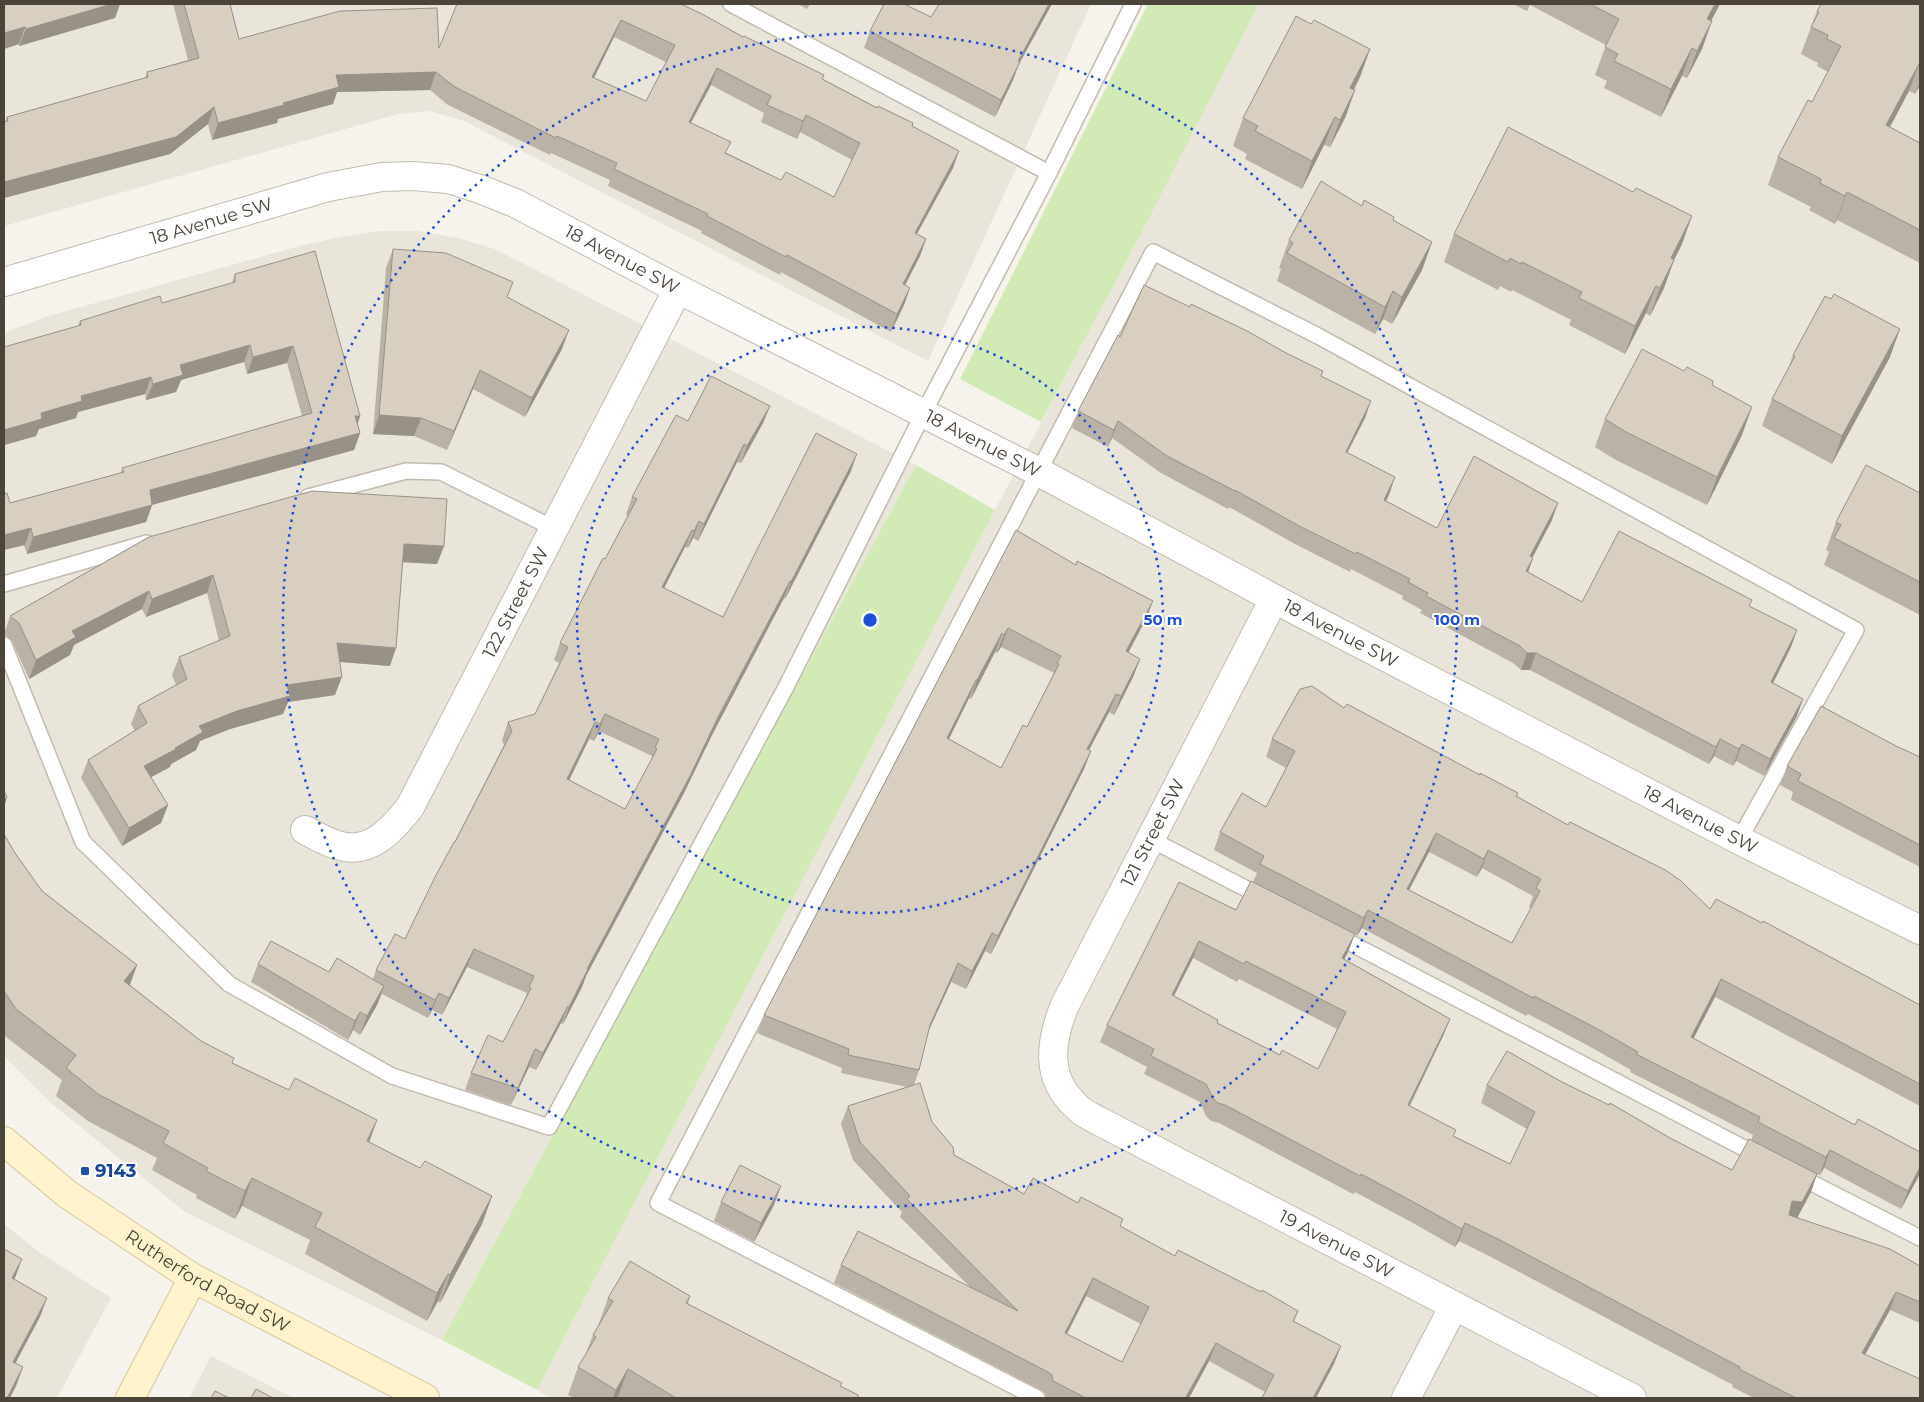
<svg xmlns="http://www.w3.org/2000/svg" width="1924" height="1402" viewBox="0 0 1924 1402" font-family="Montserrat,sans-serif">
<rect width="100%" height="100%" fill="#f6f3ec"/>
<!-- residential -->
<path fill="#eae5da" d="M4 4H1091L928 361 462 120 429 111 398 114 4 226Z
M1259 4H1920V1398H552L537 1390 995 510 1142 232Z
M380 231H418L458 238 495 249 916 465 442 1340 184 1211 52 1104 4 1056V333L45 317 307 244 341 237Z
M4 1224 39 1252 111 1298 57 1398H4Z
M211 1356 294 1398H189Z"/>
<!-- green -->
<path fill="#d2eab5" d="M1148 4H1259L1142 232 1041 422 960 379Z
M916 465 995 510 537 1390 442 1340Z"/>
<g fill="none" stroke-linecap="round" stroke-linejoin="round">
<!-- lane casing -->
<g stroke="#c2bbae" stroke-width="18">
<path id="lane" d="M731 4 1049 173
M308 497 406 471 441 472 555 529
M4 584 147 543
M4 645 83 842 229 984 392 1076 549 1127 786 687 923 414 1049 173 1133 4
M1150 839 1264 898
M1333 934 1761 1157
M1796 1175 1920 1238
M1037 1398 658 1203 1153 252 1318 336 1856 630 1739 840"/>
</g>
<!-- street casing -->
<g stroke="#c2bbae" stroke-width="30">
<g id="street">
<path id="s1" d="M4 282 328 187 382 177 413 176 448 179 480 189 515 203 678 289 1037 471 1299 612 1739 840 1920 930"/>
<path id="s2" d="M1274 599 1064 1007C1050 1043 1045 1078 1077 1107 1082 1113 1090 1116 1097 1120L1632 1398"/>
<path id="s3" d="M305 830C315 835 326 842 337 845 369 856 392 830 410 807L678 289"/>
<path d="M1406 1398 1454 1306"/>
</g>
</g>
<!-- secondary casing -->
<g stroke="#d6c79b" stroke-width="30">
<g id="secondary">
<path id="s4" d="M4 1141 67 1194 193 1278 425 1398"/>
<path d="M130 1398 193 1278"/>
</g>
</g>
<!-- lane -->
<use href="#lane" stroke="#fff" stroke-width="15"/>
<!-- street -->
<use href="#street" stroke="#fff" stroke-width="28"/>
<!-- secondary -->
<use href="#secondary" stroke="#fff3cd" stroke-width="28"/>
</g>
<!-- wall -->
<path fill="#bab2a6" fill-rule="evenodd" d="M4 4H120L115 18 19 46V44L4 49Z
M173 4H230L239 39 439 48 681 4 912 126 953 168 917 234 926 239 920 256 905 285 910 288 904 305 891 332 781 272 780 275 701 233 702 231 608 186 610 180 551 153 550 155 448 105 430 90 337 92 333 104 278 119 277 123 212 140 208 124 170 154 4 198V122H5L7 117 145 78 147 72 188 60ZM614 37 666 62 646 101 594 78ZM711 85 764 113 761 122 797 139 800 132 852 160 834 197 781 180 727 153 691 123Z
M798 4H810L807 9Z
M1513 4H1720L1711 21 1702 49 1687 78 1682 76 1661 117 1604 88 1607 81 1595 75 1606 45 1530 5 1527 11Z
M1920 4V85L1915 94 1909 91 1890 127 1920 143V263L1837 220 1835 224 1809 210 1811 207 1768 185 1778 157 1812 102 1828 72 1817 66 1818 63 1801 54 1817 11Z
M931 17 1018 66 1013 80 995 117 864 48 870 31Z
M1311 24 1370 49 1360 77 1354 90H1355L1345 118 1330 147 1324 145 1302 189 1245 159 1247 154 1233 146 1243 118Z
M1362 206 1393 220 1432 242 1422 270 1392 324 1383 319 1375 334 1277 281 1281 269 1279 268 1289 240Z
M1454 234 1682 244 1674 260 1664 288 1650 316 1646 313 1625 354 1569 325 1571 320 1512 290 1511 292 1500 286 1498 290 1444 262Z
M393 249 508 297 562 349 525 417 473 389 447 450 414 436 373 434 386 268Z
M235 274 360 416 358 424 360 433 354 450 152 505 146 522 27 554 10 503 121 473 122 468 302 416 287 363 247 374 244 362 181 380 176 392 146 400 145 394 78 412 76 418 39 429 36 436 4 445V347L78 326 80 321 162 303 232 283Z
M1190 307 1321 376 1365 418 1347 453 1389 495 1386 501 1437 528 1552 520 1532 557 1533 558 1528 572 1582 602 1749 606 1791 647 1773 683 1797 716 1764 776 1736 761 1733 766 1714 756 1709 764 1530 670H1521L1513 663 1420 613 1422 610 1402 599 1403 596 1351 569 1350 572 1295 544 1229 507 1228 509 1161 473 1112 438 1108 447 1072 428 1078 411 1120 337Z
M1793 355 1890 357 1832 464 1762 426 1772 399 1788 369Z
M1684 371 1712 385 1742 435 1707 505 1616 460 1595 447 1605 419Z
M770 406 763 423 741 463 737 462 698 541 693 538 688 548 685 547 664 588 723 617 851 471 785 599 784 598 712 735 684 793 586 976 582 987 563 1024 561 1023 536 1070 529 1067 511 1105 465 1090 471 1073 503 1042 523 1004 527 993 467 967 442 1015 432 1010 428 1018 382 994 377 1005 360 1035 353 1030 348 1040 251 982 258 964 329 972 373 979 376 970 405 939 504 745 502 740 508 722 535 714 559 663 554 660 560 643 628 516 626 514 632 497 688 421ZM599 731 652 756 650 763 625 809 569 780 589 739 594 741Z
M1920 493V615L1824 565 1829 552 1826 550 1836 522Z
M1016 530 1146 619 1128 653 1140 659 1133 677 1114 715 1109 712 1089 750 1091 751 1084 769 991 954 985 951 966 989 951 982 928 1032 919 1070 914 1085 932 1122 954 1155 1024 1194 1121 1227 1175 1256 1298 1311 1294 1321 1334 1364 1265 1392 1209 1361 1189 1398H1046L1045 1393 1041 1390 834 1283 841 1265 970 1287 900 1217 902 1212 853 1160 841 1124 848 1106 907 1087 841 1073 842 1068 757 1033 764 1015ZM1001 647 1054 673 1027 727 1001 768 949 739 969 698 971 699 995 652 997 653ZM1086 1296 1141 1324 1122 1362 1067 1334Z
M149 537 444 546 437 564 403 562 390 666 339 662 335 695 288 702 283 714 230 729 200 741 196 750 171 764 170 767 151 777 168 805 161 823 122 846 81 778 88 760 135 731 131 724 138 706 176 685 172 675 179 657 219 641 207 593 146 617 142 609 74 645 70 655 29 679 12 641 4 634 10 616Z
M1344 708 1518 793 1517 797 1710 909 1920 1005V1106L1715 997 1693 1038 1855 1125 1920 1152V1172L1901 1209 1824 1168 1820 1175 1817 1174 1811 1192 1797 1218 1920 1266V1323L1890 1310 1865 1354 1920 1398H1754L1732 1387 1733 1385 1491 1257 1459 1241 1455 1247 1413 1223 1355 1192 1353 1194 1219 1123 1211 1121 1206 1116 1200 1102 1144 1074 1147 1067 1100 1042 1107 1025 1179 882 1236 910 1253 882 1257 873 1214 850 1220 832 1266 807 1286 768 1266 757 1272 739ZM1429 852 1477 877 1482 868 1533 896 1529 907 1531 908 1512 943 1409 890ZM1362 928 1526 1016 1528 1014 1587 1045 1631 1070 1630 1072 1753 1135 1751 1140 1732 1170 1562 1082 1487 1085 1481 1103 1527 1129 1510 1164 1454 1136 1410 1106 1443 1036 1450 1019 1344 959 1348 952 1355 934 1357 936ZM1193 958 1237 982 1239 979 1337 1029 1318 1069 1280 1055 1217 1023 1218 1020 1174 996Z
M1896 746 1920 757V867L1791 800 1793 792 1780 785 1787 766Z
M4 834 15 853 42 891 137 965 130 985 201 1041 232 1063 289 1090 377 1120 369 1142 420 1168 492 1196 482 1224 440 1303 438 1301 427 1321 305 1254 310 1240 242 1206 235 1219 196 1198 197 1195 152 1170 157 1158 88 1121 56 1096 62 1080 6 1037 4 1033Z
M721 1202 774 1205 754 1242 714 1221Z
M690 1296 688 1304 841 1386 861 1398H620L618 1397 617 1398H574L568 1395 578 1367 586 1353 593 1335 598 1326 608 1298Z"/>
<!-- shaded-wall -->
<path fill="#979187" d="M112 4H120L115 18 19 46 26 29Z
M1049 4H1052L1018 66 1013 80 995 117 1001 100 1018 61Z
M1715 4H1720L1697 47 1707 19Z
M621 20 614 37 586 94 592 77Z
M1712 21 1702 49 1687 78 1697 51Z
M25 27 19 44 4 49V33Z
M1692 48 1682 76 1661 117 1671 89Z
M1370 49 1360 77 1340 116 1350 88Z
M1919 64 1909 91 1876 153 1886 125Z
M717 68 711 85 682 139 689 122Z
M436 72 430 90 337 92 333 104 278 119 277 123 212 140 218 123 283 103 336 75Z
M1920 81V85L1915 94Z
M1355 90 1345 118 1330 147 1340 120Z
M214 107 208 124 170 154 4 198V182Z
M806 115 800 132 797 139 803 121Z
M1335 117 1324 145 1302 189 1312 161Z
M959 151 953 168 908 250 915 233Z
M1847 192 1837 220 1835 224 1845 196Z
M1692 216 1682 244 1661 286 1671 258Z
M926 239 920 256 897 301 903 284Z
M1432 242 1422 270 1392 324 1402 297Z
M1674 260 1664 288 1650 316 1660 288Z
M1656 286 1646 313 1625 354 1635 326Z
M910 288 904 305 891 332 897 314Z
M1393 291 1383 319 1375 334 1385 307Z
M1900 329 1890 357 1832 464 1842 436Z
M569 330 562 349 525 417 532 398Z
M250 345 244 362 181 380 176 392 146 400 153 384 180 365Z
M293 346 287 363 247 374 253 357Z
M480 370 473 389 447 450 454 431Z
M151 377 145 394 78 412 76 418 39 429 36 436 4 445V430L41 413 81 396Z
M1371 401 1365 418 1339 469 1346 452Z
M770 406 763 423 741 463 747 446Z
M1752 407 1742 435 1707 505 1717 477Z
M379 415 421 418 414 436 373 434Z
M355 416H360L354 433Z
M1118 421 1112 438 1108 447 1114 430Z
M360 433 354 450 144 507 150 490Z
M744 444 737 462 698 541 704 524Z
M857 454 851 471 785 599 791 582Z
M1395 477 1389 495 1377 517 1384 500Z
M1558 503 1552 520 1524 574 1530 556Z
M152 505 146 522 27 554 33 537Z
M699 521 693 538 688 548 694 531Z
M31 528 25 545 4 550V535Z
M692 530 685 547 656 604 662 587Z
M404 544 444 546 437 564 398 562Z
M1533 558 1527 575 1526 571Z
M213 575 207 593 146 617 152 599Z
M790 581 784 598 712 735 684 793 586 976 582 987 563 1024 569 1007 587 969Z
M149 591 142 609 74 645 70 655 29 679 36 660 72 631Z
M1153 601 1146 619 1119 670 1126 651Z
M1008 628 1001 647 997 653 1004 635Z
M1797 630 1791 647 1765 699 1771 682Z
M1002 633 995 652 971 699 977 680Z
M337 643 396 648 390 666 330 661Z
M1527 653H1536L1530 670H1521Z
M1140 659 1133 677 1114 715 1121 696Z
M342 677 335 695 288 702 283 714 230 729 200 741 196 750 171 764 170 767 138 784 144 766 175 748 199 726 287 685Z
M976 680 969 698 940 757 947 738Z
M1116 694 1109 712 1080 767 1087 749Z
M1803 699 1797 716 1764 776 1770 759Z
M605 714 599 731 594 741 600 724Z
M595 722 589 739 561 797 567 779Z
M1720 739 1714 756 1709 764 1716 747Z
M1742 744 1736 761 1733 766 1739 749Z
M1091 751 1084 769 991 954 998 936Z
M7 797 4 808V800Z
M168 805 161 823 122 846 129 828Z
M1436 833 1429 852 1400 907 1407 889Z
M1488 850 1482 868 1477 877 1484 859Z
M1368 910 1362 928 1357 936 1364 918Z
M992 933 985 951 966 989 972 971Z
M1355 934 1348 952 1335 976 1342 958Z
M1199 941 1193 958 1165 1013 1172 995Z
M474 949 467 967 442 1015 449 998Z
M958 963 951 982 923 1043 930 1025Z
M137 965 127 992 124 981Z
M1721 979 1715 997 1685 1055 1691 1037Z
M384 986 377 1005 360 1035 367 1016Z
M439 993 432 1010 428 1018 435 1000Z
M568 1006 561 1023 536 1070 543 1053Z
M360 1012 353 1030 348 1040 355 1021Z
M1450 1019 1443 1036 1401 1122 1408 1105Z
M535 1049 529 1067 511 1105 518 1088Z
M377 1120 367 1148V1141Z
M1830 1150 1824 1168 1820 1175 1826 1157Z
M1920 1167V1174L1901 1209 1908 1191Z
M1817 1174 1811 1192 1796 1220 1785 1219 1792 1201Z
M252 1178 242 1206 235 1219 245 1191Z
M781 1186 774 1205 754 1242 761 1223Z
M492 1196 482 1224 440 1303 450 1275Z
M1465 1223 1459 1241 1455 1247 1462 1229Z
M22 1259 15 1278 5 1297 12 1278Z
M448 1274 438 1301 427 1321 437 1293Z
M1093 1278 1086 1296 1058 1351 1065 1333Z
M1896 1292 1890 1310 1856 1371 1862 1353Z
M47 1298 40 1317 6 1381 13 1362Z
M1216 1343 1209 1361 1189 1398H1186Z
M1341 1346 1334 1364 1316 1398H1313Z
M23 1367 16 1386 10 1398H7Z
M628 1369 618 1397 617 1398H613L616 1390Z"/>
<!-- building -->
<path fill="#d8cfc1" stroke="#979187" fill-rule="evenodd" d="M4 4H112L26 29 25 27 4 33Z
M184 4H230L239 39 340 11 437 8 439 48 457 4H681L704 15 743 37 744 36 824 75 822 79 877 108 878 106 913 123 912 126 959 151 915 233 926 239 903 284 910 288 897 314 787 255 786 257 707 216 708 214 614 169 617 163 557 136 556 138 455 87 436 72 336 75 339 87 283 103 284 105 218 123 214 107 176 137 4 182V122L8 121 7 117 148 77 147 72 199 58ZM621 20 675 45 646 101 592 77ZM717 68 771 96 767 105 803 121 806 115 860 143 834 197 786 172 781 180 725 153 731 142 689 122Z
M884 4H904L931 17 939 4H1049L1018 61 1020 62 1001 100 870 31Z
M1590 4H1715L1707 19 1712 21 1697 51 1692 48 1671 89 1614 61 1618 54 1605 47 1619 19Z
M1821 4H1920V64H1919L1886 125 1920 143V230L1847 192 1845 196 1820 183 1821 179 1778 157 1808 100 1812 102 1841 46 1827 39 1828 35 1811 27 1819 12 1817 11Z
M1296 16 1311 24 1314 20 1370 49 1350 88 1355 90 1340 120 1335 117 1312 161 1255 131 1258 126 1243 118Z
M1508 127 1633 192 1636 188 1692 216 1671 258 1674 260 1660 288 1656 286 1635 326 1579 298 1582 292 1522 262 1521 264 1510 258 1508 262 1454 234Z
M1321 181 1362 206 1364 200 1394 217 1393 220 1432 242 1402 297 1393 291 1385 307 1287 253 1293 243 1289 240Z
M393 249 446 253 513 282 507 297 569 330 532 398 480 370 454 431 421 418 379 415Z
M315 251 360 416H355L360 433 150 490 152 505 33 537 31 528 4 535V494L7 493 10 503 124 472 122 468 312 413 293 346 253 357 250 345 180 365 183 375 153 384 151 377 81 396 82 401 41 413 42 419 4 430V347L81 325 80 321 160 296 162 303 235 282V274Z
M1144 285 1190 307 1191 304 1247 331 1288 354 1323 371 1321 376 1371 401 1346 452 1395 477 1384 500 1437 528 1474 456 1558 503 1530 556 1533 558 1526 571 1582 602 1619 531 1752 600 1749 606 1797 630 1771 682 1803 699 1770 759 1742 744 1739 749 1720 739 1716 747 1536 653H1527L1520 646 1426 596 1428 593 1408 582 1410 579 1357 552 1356 554 1301 527 1235 490V491L1167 456 1118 421 1114 430 1078 411 1118 335 1120 337Z
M1834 294 1900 329 1842 436 1772 399 1795 356 1793 355 1825 296 1831 299Z
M1642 349 1684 371 1687 367 1713 381 1712 385 1752 407 1717 477 1626 432 1605 419Z
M711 376 770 406 747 446 744 444 704 524 699 521 694 531 692 530 662 587 723 617 816 433 857 454 791 582 790 581 718 717 690 776 587 969H588L569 1007 568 1006 543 1053 535 1049 518 1088 471 1073 488 1035 503 1042 531 988 529 987 534 976 474 949 449 998 439 993 435 1000 376 970 395 934 405 939 434 879 454 842H455L512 731 508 722 535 714 568 647 560 643 603 558 605 559 637 499 632 497 676 415 688 421ZM605 714 659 739 655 748 657 749 625 809 567 779 595 722 600 724Z
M1866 465 1920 493V582L1834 538 1841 525 1836 522Z
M312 491 447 499 444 546 404 544 396 648 337 643 342 677 287 685 290 696 237 711 199 726 203 732 175 748 176 749 144 766 168 805 129 828 88 760 147 723 138 706 187 679 179 657 230 636 213 575 152 599 149 591 72 631 76 637 36 660 19 623 10 616 149 537Z
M1016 530 1076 565 1077 561 1153 601 1126 651 1140 659 1121 696 1116 694 1087 749 1091 751 998 936 992 933 972 971 958 963 930 1025 919 1070 848 1055 849 1049 764 1015ZM1008 628 1061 656 1057 663 1059 664 1027 727 1023 725 1001 768 947 738 976 680H977L1002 633 1004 635Z
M1312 686 1344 708 1347 704 1480 775V773L1518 793 1516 796 1568 825 1570 822 1667 871 1681 881 1710 909 1716 899 1762 923 1763 921 1920 1005V1084L1721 979 1691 1037 1855 1125 1858 1119 1920 1152V1167L1908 1191 1830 1150 1826 1157 1758 1122 1760 1117 1636 1054 1638 1052 1594 1027 1534 996 1533 998 1368 910 1364 918 1260 864 1264 856 1220 832 1242 793 1266 807 1295 751 1272 739 1300 689ZM1436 833 1484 859 1488 850 1541 879 1536 888 1540 891 1512 943 1407 889Z
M1821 706 1896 746 1920 757V845L1798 781 1801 774 1787 766Z
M4 791 7 797 4 800Z
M4 834 15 853 42 891 137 965 124 981 201 1041 234 1058 232 1063 289 1090 295 1078 377 1120 367 1141 420 1168 425 1161 492 1196 450 1275 448 1274 437 1293 315 1227 322 1213 252 1178 245 1191 206 1171 208 1168 163 1143 169 1131 98 1094 66 1068 76 1055 16 1009 4 991Z
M1251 881 1355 934 1342 958 1450 1019 1408 1105 1456 1130 1453 1136 1510 1164 1535 1112 1487 1085 1507 1051 1562 1082 1609 1105 1610 1103 1670 1138 1732 1170 1749 1139 1817 1174 1802 1202 1792 1201 1789 1215 1890 1249 1920 1266V1302L1896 1292 1862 1353 1920 1379V1398H1840L1839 1397 1838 1398H1796L1739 1369 1740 1367 1498 1239 1465 1223 1462 1229 1419 1205 1361 1174 1360 1176 1225 1105 1218 1103 1213 1098 1206 1084 1151 1056 1154 1049 1107 1025 1179 882 1236 910ZM1199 941 1244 964 1246 961 1346 1012 1318 1069 1282 1050 1280 1055 1217 1023 1218 1020 1172 995Z
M271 941 329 972 337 958 384 986 367 1016 360 1012 355 1021 258 964Z
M920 1083 932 1122 953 1147 954 1155 1024 1194 1033 1178 1078 1203 1081 1197 1123 1219 1120 1226 1175 1256 1178 1250 1241 1282 1261 1292 1262 1290 1298 1311 1293 1321 1341 1346 1313 1398H1262L1274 1375 1216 1343 1186 1397 1188 1398H1091L1088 1397 1086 1398 1053 1381 1052 1375 1048 1372 841 1265 858 1231 1018 1311 907 1199 910 1196 860 1142 848 1106ZM1093 1278 1149 1307 1122 1362 1065 1333Z
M740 1165 781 1186 761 1223 721 1202Z
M4 1249 22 1259 12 1278 47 1298 13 1362 23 1367 7 1398H4Z
M630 1261 690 1296 686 1303 842 1383 840 1386 858 1395V1397L861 1398H676L628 1369 616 1390 578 1367 596 1337 593 1335 613 1301 608 1298Z
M256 1389 273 1398H251Z
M215 1391 229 1398H211Z"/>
<!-- distance rings -->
<g fill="none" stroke="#1d4ed8" stroke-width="2.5" stroke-dasharray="2.5 5">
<circle cx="870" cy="620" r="293"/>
<circle cx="870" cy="620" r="587"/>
</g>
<!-- markers -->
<rect fill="#1a4fb4" stroke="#fff" stroke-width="2" x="80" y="1166" width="10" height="10" rx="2.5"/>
<g text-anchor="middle" stroke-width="4" stroke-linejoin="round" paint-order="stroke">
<!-- street labels -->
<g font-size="18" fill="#4b4439" stroke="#fff">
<text dy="6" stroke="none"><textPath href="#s1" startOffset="216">18 Avenue SW</textPath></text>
<text dy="6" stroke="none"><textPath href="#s1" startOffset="651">18 Avenue SW</textPath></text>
<text dy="6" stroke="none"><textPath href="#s1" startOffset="1056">18 Avenue SW</textPath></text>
<text dy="6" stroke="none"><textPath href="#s3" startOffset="354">122 Street SW</textPath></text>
<text dy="6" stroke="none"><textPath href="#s1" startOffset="1461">18 Avenue SW</textPath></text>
<text dy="6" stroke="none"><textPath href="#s1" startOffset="1866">18 Avenue SW</textPath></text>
<text transform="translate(1153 833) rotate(-63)" y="6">121 Street SW</text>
<text dy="6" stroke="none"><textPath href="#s2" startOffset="861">19 Avenue SW</textPath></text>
<text dy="6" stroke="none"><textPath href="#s4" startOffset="248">Rutherford Road SW</textPath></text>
</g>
<!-- transit labels -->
<g font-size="18" font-weight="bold" fill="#164399" stroke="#fff" text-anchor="start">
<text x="95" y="1177">9143</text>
</g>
</g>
<circle cx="870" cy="620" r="8" fill="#1d4ed8" stroke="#fff" stroke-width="2.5"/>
<g font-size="15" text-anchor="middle" font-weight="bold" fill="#1d4ed8" stroke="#fff" stroke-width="4" stroke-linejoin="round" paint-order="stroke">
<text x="1163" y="625">50 m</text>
<text x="1457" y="625">100 m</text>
</g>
<!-- border -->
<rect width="1924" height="1402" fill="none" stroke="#4b4439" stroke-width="10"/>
</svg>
